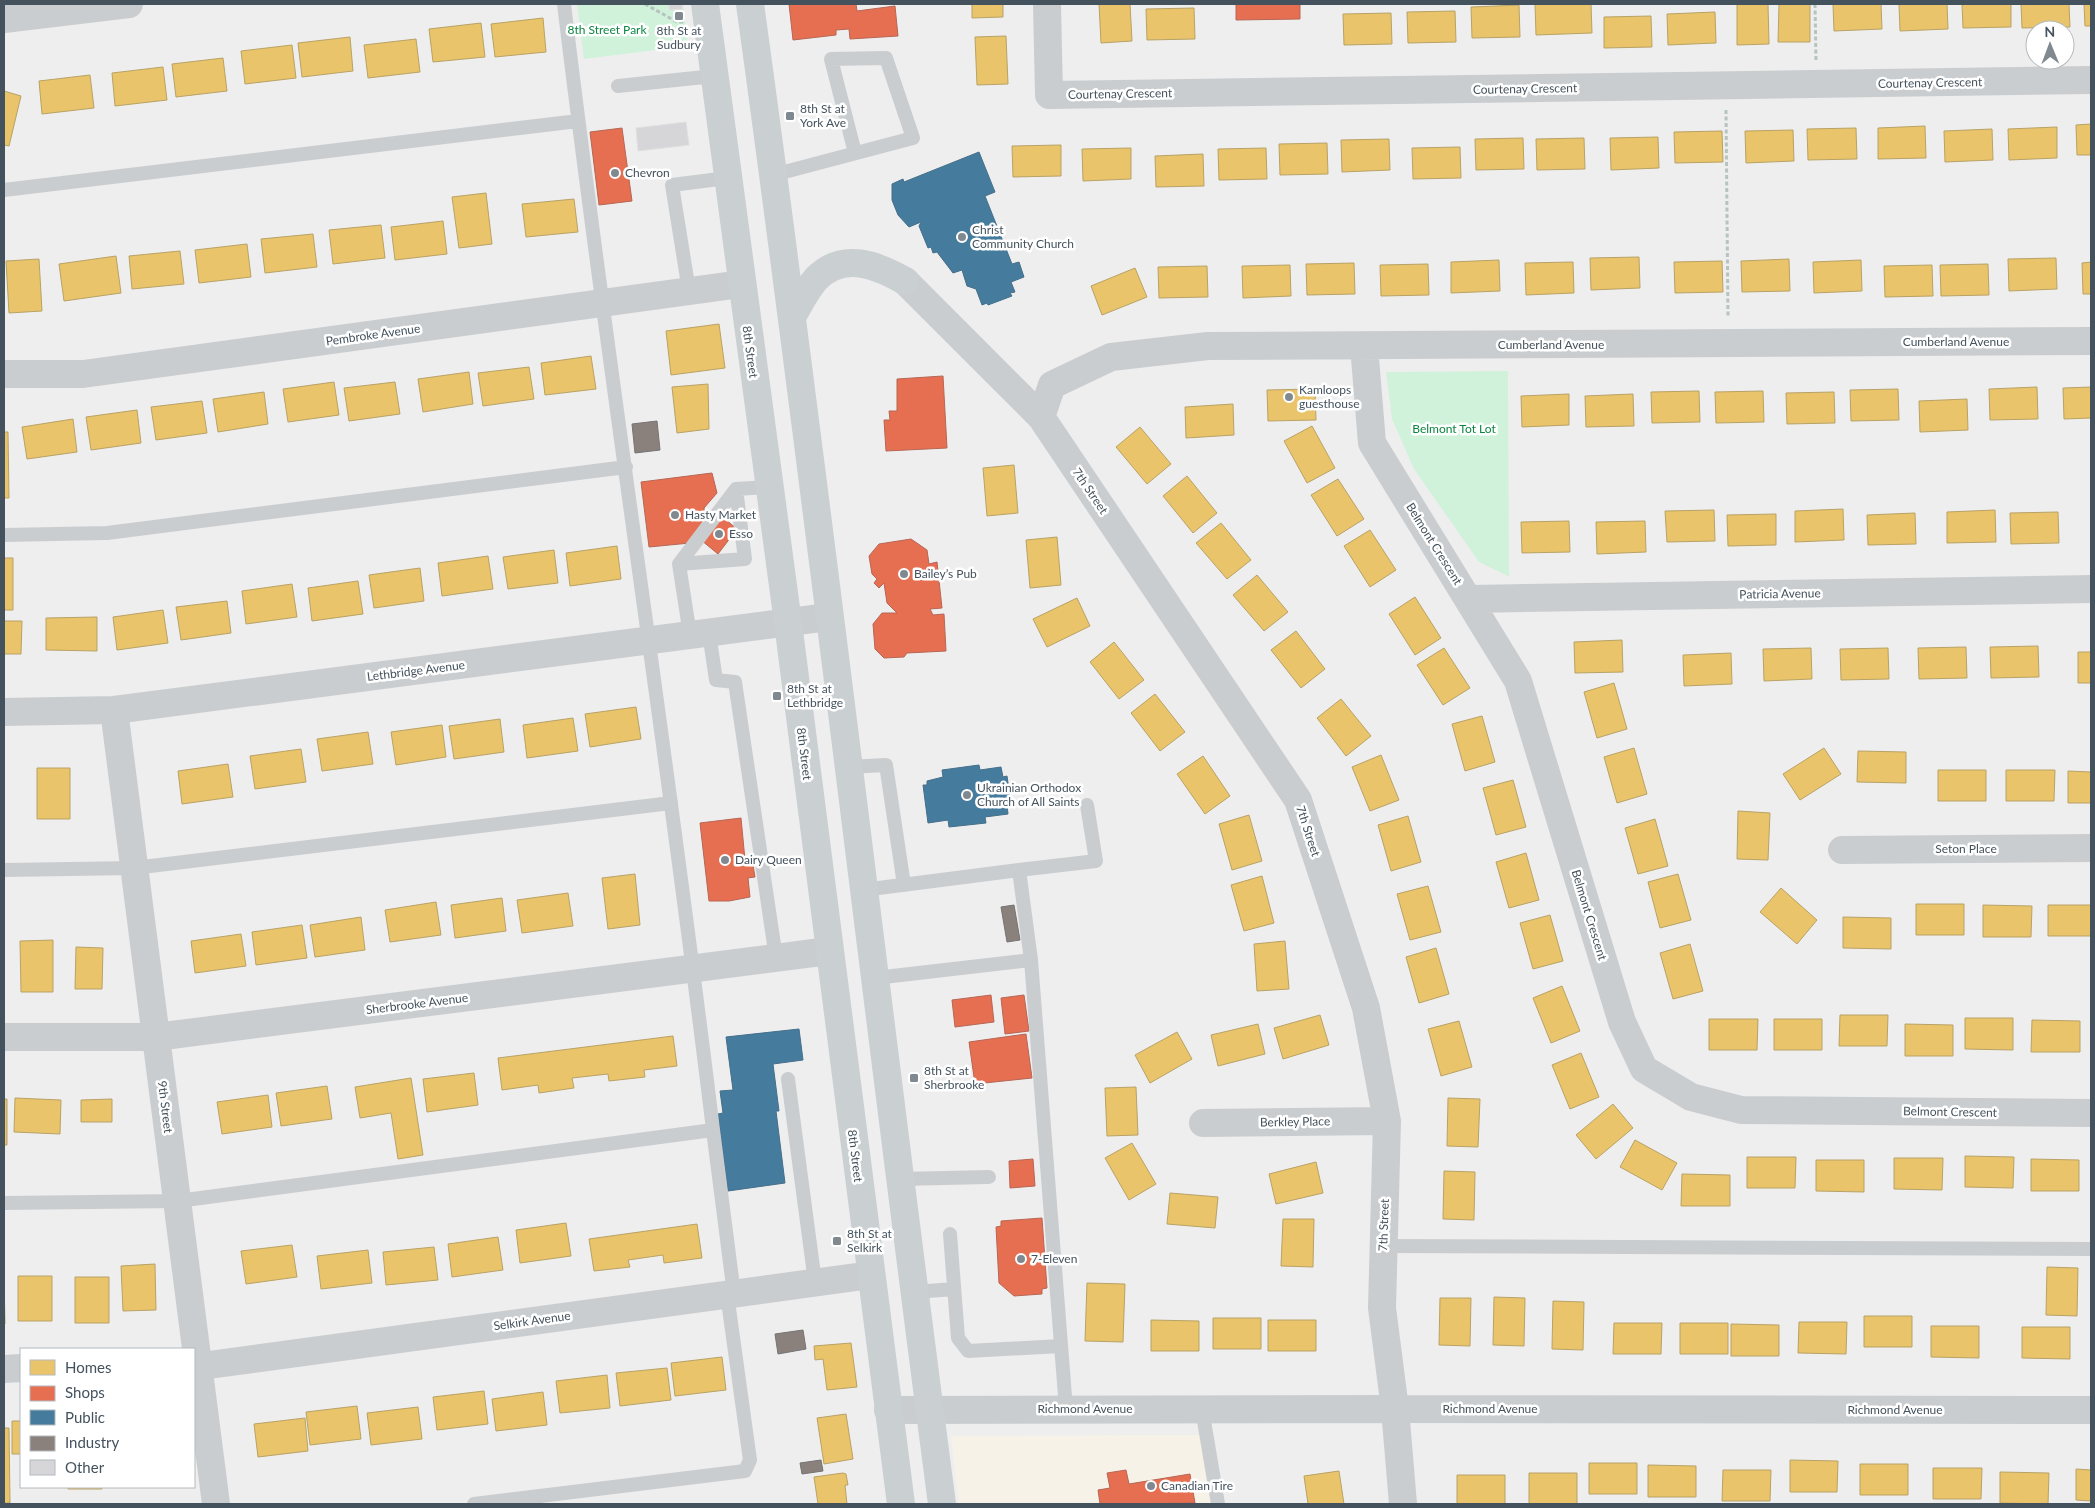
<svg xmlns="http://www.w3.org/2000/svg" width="2095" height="1508" viewBox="0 0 2095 1508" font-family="Lato,sans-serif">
<rect width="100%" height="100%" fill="#efeeee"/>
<!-- commercial -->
<path fill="#f7f2e8" d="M1201 1435 1211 1504H959L951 1436Z"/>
<!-- green -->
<path fill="#d0f1da" d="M577 4H683L688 46 584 59Z
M1508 371 1509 576H1508L1479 562 1414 469 1392 419 1386 372Z"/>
<!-- homes -->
<path fill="#e9c46a" stroke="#b8a266" d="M972 4H1003V17L972 18Z
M1099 4H1130L1132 41 1101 43Z
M1535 4H1591L1592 33 1536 35Z
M1737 4H1768L1769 44 1737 45Z
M1779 4H1810V42H1778Z
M1833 4H1881L1882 29 1834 31Z
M1899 4H1947L1948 29 1900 31Z
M1962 4H2011V27L1963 28Z
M2021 4H2069L2070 27 2022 28Z
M2084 4H2091V26H2085Z
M1519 5 1520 37 1472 38 1471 7Z
M1194 8 1195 39 1147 40 1146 9Z
M1455 11 1456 42 1408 43 1407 12Z
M1715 12 1716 43 1668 45 1667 14Z
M1391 13 1392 44 1344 45 1343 14Z
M1651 16 1652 47 1604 48V17Z
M543 18 546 52 495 57 491 24Z
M481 23 485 57 433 62 429 29Z
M1006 36 1008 84 977 85 975 37Z
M350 37 353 71 302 77 298 43Z
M416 39 420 72 368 78 364 45Z
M292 45 296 78 245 84 241 51Z
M223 58 227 91 176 97 172 64Z
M163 67 167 100 115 106 112 73Z
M90 75 94 108 42 114 39 81Z
M4 91 21 96 9 146 4 145Z
M2091 124V155H2077L2076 125Z
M1925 126 1926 158 1878 159V128Z
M2057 127V158L2009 160 2008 129Z
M1856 128 1857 159 1808 160 1807 129Z
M1992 129 1993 160 1945 162 1944 131Z
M1793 130 1794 161 1746 163 1745 131Z
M1722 131 1723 162 1675 163 1674 132Z
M1658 137 1659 168 1611 170 1610 138Z
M1523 138 1524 169 1476 170 1475 139Z
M1584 138 1585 169 1537 170 1536 139Z
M1389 139 1390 170 1342 172 1341 140Z
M1327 143 1328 174 1280 175 1279 144Z
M1061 145V176L1013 177 1012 146Z
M1460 147 1461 178 1413 179 1412 148Z
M1131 148V179L1083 181 1082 149Z
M1266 148 1267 179 1219 180 1218 149Z
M1203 154 1204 186 1156 187 1155 156Z
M486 193 492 244 459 248 452 197Z
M574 199 578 232 526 237 522 204Z
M443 221 447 254 395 260 391 227Z
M381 225 385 258 333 264 329 230Z
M313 234 317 267 265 273 261 239Z
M247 244 251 277 199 283 195 250Z
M180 251 184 284 132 289 129 256Z
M116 256 121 293 64 301 59 264Z
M1639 257 1640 288 1591 290 1590 258Z
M2056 258 2057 289 2009 291 2008 259Z
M39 259 42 311 9 313 6 261Z
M1789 259 1790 291 1742 292 1741 261Z
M1499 260 1500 291 1451 293V262Z
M1861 260 1862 291 1814 293 1813 262Z
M1722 261 1723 292 1675 293 1674 262Z
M1573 262 1574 293 1526 295 1525 263Z
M2091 262V294H2083L2082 263Z
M1354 263 1355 294 1307 295 1306 264Z
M1428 264 1429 295 1381 296 1380 265Z
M1988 264 1989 295 1941 296 1940 265Z
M1290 265 1291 296 1243 298 1242 266Z
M1932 265 1933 296 1885 297 1884 266Z
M1207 266 1208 297 1159 298 1158 267Z
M1135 268 1147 297 1102 315 1091 286Z
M719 324 725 368 671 375 666 331Z
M591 356 596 389 545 395 541 363Z
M529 367 534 399 483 406 478 373Z
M469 372 473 404 423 412 418 379Z
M334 382 339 415 288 422 283 389Z
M395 382 400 414 349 421 344 388Z
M708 384 709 429 677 433 672 387Z
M2037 387 2038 419 1990 420 1989 389Z
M2091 387V418L2064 419 2063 388Z
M1315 389 1316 420 1268 421 1267 390Z
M1898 389 1899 420 1851 421 1850 390Z
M1699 391 1700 422 1652 423 1651 392Z
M1763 391 1764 422 1716 423 1715 392Z
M264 392 268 424 218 432 213 399Z
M1834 392 1835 423 1787 424 1786 393Z
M1569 394V425L1522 427 1521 396Z
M1633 394 1634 426 1586 427 1585 396Z
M1967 399 1968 430 1920 432 1919 401Z
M202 401 207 433 156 440 151 407Z
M1233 404 1234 435 1186 438 1185 407Z
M137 410 141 443 91 450 86 417Z
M73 419 77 452 27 459 22 427Z
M1312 426 1335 468 1307 483 1284 441Z
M1140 427 1171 464 1147 484 1116 447Z
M4 432H8L9 498H4Z
M1014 465 1018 513 987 516 983 468Z
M1187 476 1217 513 1193 533 1163 496Z
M1338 479 1364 519 1337 536 1311 495Z
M1843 509 1844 540 1795 542V511Z
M1714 510 1715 541 1667 542 1665 511Z
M1995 510 1996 542 1947 543V512Z
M2058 512 2059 543 2011 544 2010 513Z
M1915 513 1916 544 1868 545 1867 515Z
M1776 514V545L1728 546 1727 515Z
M1569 521 1570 552 1522 553 1521 522Z
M1645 521 1646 552 1597 554 1596 522Z
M1221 523 1251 560 1227 579 1196 543Z
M1370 530 1396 570 1370 587 1344 546Z
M1057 537 1061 585 1030 588 1026 540Z
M617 546 621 579 570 586 566 553Z
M554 550 558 583 508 589 503 557Z
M488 556 493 589 442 596 438 563Z
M4 558H13V610H4Z
M420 568 424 601 374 608 369 575Z
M1257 575 1288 612 1264 631 1233 595Z
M358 581 363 614 312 621 308 588Z
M292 584 297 617 246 624 242 591Z
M1415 597 1441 638 1415 655 1389 614Z
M1077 598 1090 626 1047 647 1033 619Z
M227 601 231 633 181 640 176 607Z
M163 610 168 643 117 650 113 617Z
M97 617V651L46 650V618Z
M4 621H22L21 654H4Z
M1296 631 1325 669 1301 688 1271 650Z
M1622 640 1623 672 1575 673 1574 642Z
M1114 642 1144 680 1119 699 1090 662Z
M2038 646 2039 677 1991 678 1990 647Z
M1966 647 1967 678 1919 679 1918 648Z
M1444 648 1470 688 1443 705 1417 665Z
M1811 648 1812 679 1764 681 1763 649Z
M1888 648 1889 679 1841 680 1840 649Z
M2078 652H2091V683H2078Z
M1731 653 1732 684 1684 686 1683 655Z
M1614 683 1627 729 1597 738 1584 692Z
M1155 694 1185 732 1160 751 1131 713Z
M1341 699 1371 736 1346 756 1317 718Z
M636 707 641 739 590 747 585 714Z
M1482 716 1495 762 1465 771 1452 724Z
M573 718 578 751 527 758 523 725Z
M500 719 504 752 454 759 449 726Z
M442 725 446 757 396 765 391 732Z
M368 732 373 764 322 771 317 739Z
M1634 748 1647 794 1617 803 1604 757Z
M1824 748 1841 774 1800 800 1783 774Z
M301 749 306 782 255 789 250 756Z
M1858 751 1906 752V783L1857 782Z
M1381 755 1399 800 1370 811 1352 767Z
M1203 756 1230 796 1205 814 1177 774Z
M228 764 233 797 182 804 178 771Z
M37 768H70V819H37Z
M1938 770H1986V801H1938Z
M2006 770H2055L2054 801H2006Z
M2068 771 2091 772V803H2068Z
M1513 780 1526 827 1496 835 1483 788Z
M1738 811 1770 813 1768 860 1737 859Z
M1249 815 1262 861 1232 870 1219 824Z
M1408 816 1421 862 1391 871 1378 825Z
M1655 819 1668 866 1638 874 1625 828Z
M1526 853 1539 900 1509 908 1496 862Z
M635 874 640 925 608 929 602 878Z
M1678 874 1691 920 1660 928 1648 882Z
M1262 876 1274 923 1244 931 1231 885Z
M1428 886 1441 932 1410 940 1397 894Z
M1781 888 1817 920 1797 944 1760 912Z
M568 893 573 926 522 933 517 900Z
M502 898 506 931 455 938 451 905Z
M436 902 441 935 390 942 385 910Z
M1916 904H1964V935H1916Z
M1983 905 2032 906 2031 937H1983Z
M2048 905H2091V936H2048Z
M1550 915 1563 961 1533 969 1520 923Z
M361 917 365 950 315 957 310 925Z
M1843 917 1891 918V949L1843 948Z
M302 925 307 958 256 965 252 932Z
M241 934 246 966 195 973 191 941Z
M53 940V992H21L20 941Z
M1285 941 1289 989 1257 991 1254 944Z
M1690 944 1703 991 1673 999 1660 953Z
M76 947 103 948 102 989H75Z
M1436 948 1449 994 1419 1003 1406 957Z
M1562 986 1580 1031 1551 1043 1533 998Z
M1320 1015 1329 1045 1283 1059 1274 1028Z
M1840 1015H1888L1887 1046H1839Z
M1965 1018H2013V1050L1965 1049Z
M1709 1019H1758L1757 1050H1709Z
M1774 1019H1822V1050H1774Z
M2032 1020 2080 1021V1052H2031Z
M1459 1021 1472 1067 1441 1076 1428 1029Z
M1258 1024 1265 1054 1218 1066 1211 1035Z
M1905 1024 1953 1025V1056H1905Z
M1177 1032 1192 1059 1150 1083 1135 1055Z
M673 1036 677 1066 644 1070 645 1077 609 1081 608 1074 572 1078 574 1088 539 1093 538 1085 502 1090 498 1058Z
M1581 1053 1599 1097 1570 1109 1552 1065Z
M474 1073 478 1105 427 1112 423 1079Z
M411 1078 423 1155 398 1159 391 1113 360 1118 355 1087Z
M327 1086 332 1119 281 1126 276 1093Z
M1136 1087 1138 1135 1107 1136 1105 1088Z
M268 1095 272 1127 222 1134 217 1102Z
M15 1098 61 1100 60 1134 14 1132Z
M1448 1098 1480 1099 1478 1147 1447 1146Z
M4 1099H7V1145H4Z
M112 1099V1122H81V1100Z
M1613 1104 1633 1128 1596 1159 1576 1135Z
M1635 1140 1677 1163 1662 1190 1620 1167Z
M1132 1143 1156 1184 1129 1200 1105 1158Z
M1965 1156 2014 1157 2013 1188 1965 1187Z
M1747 1157H1796L1795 1188H1747Z
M1894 1158H1943L1942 1190 1894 1189Z
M2031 1159 2079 1160V1191H2031Z
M1816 1160H1864V1192L1816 1191Z
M1316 1162 1323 1193 1276 1204 1269 1174Z
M1444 1171 1475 1172 1474 1220 1443 1219Z
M1682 1174 1730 1175V1206H1681Z
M1170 1193 1218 1197 1215 1228 1167 1224Z
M1283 1219H1314L1313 1267 1281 1266Z
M566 1223 571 1256 520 1263 516 1230Z
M697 1224 702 1258 664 1263 663 1255 628 1260 630 1267 594 1271 589 1239Z
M498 1237 503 1270 452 1277 448 1244Z
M292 1245 297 1277 246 1284 241 1251Z
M434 1247 438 1280 386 1285 383 1252Z
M368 1250 372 1283 321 1289 317 1256Z
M155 1264 156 1310 123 1311 121 1266Z
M2047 1267 2078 1268 2077 1316 2046 1315Z
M18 1276H52V1321H18Z
M75 1277H109V1323H75Z
M4 1278 5 1324H4Z
M1087 1283 1125 1284 1123 1342 1085 1341Z
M1494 1297 1525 1298 1524 1346 1493 1345Z
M1440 1298H1471L1470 1346 1439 1345Z
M1553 1301 1584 1302 1583 1350 1552 1349Z
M1864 1316H1912V1347H1864Z
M1213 1318H1261V1349H1213Z
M1151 1320 1199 1321V1351H1151Z
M1268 1320H1316V1351H1268Z
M1799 1322H1847L1846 1354 1798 1353Z
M1614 1323H1662L1661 1354H1613Z
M1680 1323H1728V1354H1680Z
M1731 1324 1779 1325V1356H1731Z
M1931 1326H1979V1358L1931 1357Z
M2022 1327H2070V1359L2022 1358Z
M851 1343 857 1387 827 1390 823 1359 815 1360 814 1346Z
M722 1357 726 1390 675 1396 671 1363Z
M667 1368 671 1400 620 1406 616 1373Z
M607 1375 610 1408 560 1413 556 1381Z
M484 1391 488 1424 437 1430 433 1397Z
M543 1392 547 1425 496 1431 492 1399Z
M357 1406 361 1439 310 1445 306 1412Z
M418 1407 422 1439 371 1445 367 1413Z
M846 1414 853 1459 824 1464 817 1418Z
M305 1418 308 1451 258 1457 254 1424Z
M12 1421H21V1454H12Z
M4 1428H9L10 1503H4Z
M1790 1460 1838 1461 1837 1492H1790Z
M1589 1463H1637V1494H1589Z
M1860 1464H1908V1495H1860Z
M1648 1465 1696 1466V1497H1648Z
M1933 1468H1982L1981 1499H1933Z
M2076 1469 2091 1470V1501L2076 1500Z
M1723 1470H1771L1770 1501H1722Z
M1339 1471 1344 1504H1308L1304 1476Z
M2000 1472 2049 1473 2048 1504 2000 1503Z
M843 1473 846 1474 848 1485H845L847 1504H818L814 1477Z
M1529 1473H1577V1504H1529Z
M1457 1475H1505V1504H1457Z
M68 1487H102V1489H68Z"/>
<!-- shops -->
<path fill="#e76f51" stroke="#b66655" d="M789 4H856L857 11 895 6 898 36 850 39 849 29 836 30V35L793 40Z
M1236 4H1300V19L1236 20Z
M622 128 632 201 599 205 590 132Z
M943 376 947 448 886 451 884 420H890L889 411H897V379Z
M712 473 717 493 704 508 706 522 690 543 649 547 641 482Z
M720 515 737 529 718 554 701 540Z
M911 539 927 550 929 564 937 562 942 608 930 609 933 615 944 614 946 651 907 653 904 657 884 658 875 649 873 624 882 613H897L887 603 884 583 879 588 874 583 877 579 872 574 869 556 879 544Z
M741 818 745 860 752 859 755 877 748 878 750 897 729 901H709L700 823Z
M991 995 994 1022 955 1027 952 1000Z
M1024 995 1029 1031 1005 1034 1001 998Z
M1026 1034 1032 1078 975 1084 969 1042Z
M1033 1159 1035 1186 1010 1188 1009 1161Z
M1042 1218 1047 1288 1042 1289V1294L1014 1296 999 1283 996 1227 1001 1226V1221Z
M1126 1470 1129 1484 1190 1474 1195 1503 1100 1504 1098 1490 1110 1488 1107 1473Z"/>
<!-- public -->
<path fill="#457b9d" stroke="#456f8a" d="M979 152 995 192 985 196 1012 264 1019 262 1024 277 1011 282 1015 292 1010 293 1012 296 988 305 987 303 982 305 976 289 967 286 962 270 953 273 937 252 933 253 931 247 928 248 919 226 921 222 909 227 898 215 892 200V184L903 179 904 182Z
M979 765 980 770 1001 767 1003 777 1007 776 1011 804 1007 805 1008 814 985 817 986 823 949 827 948 820 928 823 923 785H927V781L943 777 942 770Z
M799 1029 803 1060 773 1064 779 1111H776L785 1183 728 1191 718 1114 723 1113 720 1091 733 1090 726 1037Z"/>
<!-- industry -->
<path fill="#8a817c" stroke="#757373" d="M657 421 660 450 635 453 632 424Z
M1014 905 1020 940 1007 942 1001 907Z
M803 1330 806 1349 778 1354 775 1334Z
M821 1460 823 1471 802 1474 800 1463Z"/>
<!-- building -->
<path fill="#d6d6d9" stroke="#e0e0e1" d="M669 4H682V9L669 10Z
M686 122 689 145 638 151 636 128Z"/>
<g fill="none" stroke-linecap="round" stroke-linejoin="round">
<!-- path -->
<path stroke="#b6c4bf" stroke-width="3" stroke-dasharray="4 2.5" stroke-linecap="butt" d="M645 4 677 22H684
M1815 4 1816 61
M1726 110 1728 318"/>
<!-- service -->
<path stroke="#cacdcf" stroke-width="14" d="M618 86 714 76
M773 175 913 138 886 58 831 59 855 153
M4 190 578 121
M689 291 672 185 727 178
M4 535 107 533 626 467
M679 564 736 489
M709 633 716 680 735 682 776 958
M690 635 679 564 745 559 736 489 769 487
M847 767 886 765 904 885
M4 870 134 868 671 803
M863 890 1019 870
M1031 960 1066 1409
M875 978 1031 960 1019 870 1096 861 1087 805
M788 1079 815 1282
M713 1130 734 1294
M900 1179 989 1177
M4 1203 178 1201 713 1130C668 754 609 380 564 4
M950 1234 958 1338 968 1351 1061 1346
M1383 1246 2091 1249
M915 1292 954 1289
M1202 1409 1218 1504
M474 1504 745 1471 750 1460 727 1294"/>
<!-- minor -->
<path stroke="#cacdcf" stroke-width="28" d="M1047 4 1049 95 2091 80
M4 19 129 4
M905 281 1041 417 1298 800 1366 1008 1387 1121 1382 1308 1395 1409 2091 1410
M1364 346 1372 443 1518 681 1622 1022 1644 1069 1691 1097 1741 1110 2091 1113
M4 374H83L741 284
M1041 417 1052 385 1111 357 1208 346 2091 341
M1468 599 2091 589
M114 710 216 1504
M4 712 114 710 828 617
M1842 850 2091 848
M4 1037H156L829 951
M1203 1123 1387 1121
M194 1367 871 1275
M4 1369 21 1368"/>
<!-- tertiary -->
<path stroke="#cacdcf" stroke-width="28" d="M888 1410 1395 1409 1403 1504"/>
<!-- secondary -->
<path stroke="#cacfd2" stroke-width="28" d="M705 4 788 623 901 1504
M750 4C819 503 876 1004 942 1504
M793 315C800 303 807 289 816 279 843 251 877 265 905 281"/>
</g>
<!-- markers -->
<g fill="#808990" stroke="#fff" stroke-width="2">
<rect x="674" y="11" width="10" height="10" rx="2.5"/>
<rect x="785" y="111" width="10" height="10" rx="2.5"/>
<circle cx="615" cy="173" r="5"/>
<circle cx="962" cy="237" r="5"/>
<circle cx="1289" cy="397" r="5"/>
<circle cx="675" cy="515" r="5"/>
<circle cx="719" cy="534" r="5"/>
<circle cx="904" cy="574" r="5"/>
<rect x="772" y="691" width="10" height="10" rx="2.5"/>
<circle cx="967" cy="795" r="5"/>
<circle cx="725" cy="860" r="5"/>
<rect x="909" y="1073" width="10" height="10" rx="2.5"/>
<rect x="832" y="1236" width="10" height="10" rx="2.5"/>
<circle cx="1021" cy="1259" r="5"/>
<circle cx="1151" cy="1486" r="5"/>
</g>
<g text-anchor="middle" stroke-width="5" stroke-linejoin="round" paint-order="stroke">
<!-- park labels -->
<g font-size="12" fill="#0d8542" stroke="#fff">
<text x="607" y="34">8th Street Park</text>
<text x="1454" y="433">Belmont Tot Lot</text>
</g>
<!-- poi labels -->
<g font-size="12" fill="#44525d" stroke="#fff" text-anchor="start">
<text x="679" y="35" text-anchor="middle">8th St at<tspan x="679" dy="14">Sudbury</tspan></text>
<text x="800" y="113">8th St at<tspan x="800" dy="14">York Ave</tspan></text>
<text x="625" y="177">Chevron</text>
<text x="972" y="234">Christ<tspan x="972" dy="14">Community Church</tspan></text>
<text x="1299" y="394">Kamloops<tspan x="1299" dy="14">guesthouse</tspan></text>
<text x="685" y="519">Hasty Market</text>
<text x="729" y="538">Esso</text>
<text x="914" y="578">Bailey’s Pub</text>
<text x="787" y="693">8th St at<tspan x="787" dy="14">Lethbridge</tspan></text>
<text x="977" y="792">Ukrainian Orthodox<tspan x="977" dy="14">Church of All Saints</tspan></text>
<text x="735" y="864">Dairy Queen</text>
<text x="924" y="1075">8th St at<tspan x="924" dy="14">Sherbrooke</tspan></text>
<text x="847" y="1238">8th St at<tspan x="847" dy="14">Selkirk</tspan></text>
<text x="1031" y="1263">7-Eleven</text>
<text x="1161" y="1490">Canadian Tire</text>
</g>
<!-- street labels -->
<g font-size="12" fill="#44525d" stroke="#fff">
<text transform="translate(1930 83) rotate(-1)" y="4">Courtenay Crescent</text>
<text transform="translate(1525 89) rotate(-1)" y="4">Courtenay Crescent</text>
<text transform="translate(1120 94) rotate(-1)" y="4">Courtenay Crescent</text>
<text transform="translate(373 335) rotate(-8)" y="4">Pembroke Avenue</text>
<text x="1956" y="346">Cumberland Avenue</text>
<text x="1551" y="349">Cumberland Avenue</text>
<text transform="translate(750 352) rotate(82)" y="4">8th Street</text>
<text transform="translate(1090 491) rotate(56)" y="4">7th Street</text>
<text transform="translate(1434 544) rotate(58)" y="4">Belmont Crescent</text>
<text transform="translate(1780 594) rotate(-1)" y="4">Patricia Avenue</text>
<text transform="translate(416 671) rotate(-7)" y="4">Lethbridge Avenue</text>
<text transform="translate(804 754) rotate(83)" y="4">8th Street</text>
<text transform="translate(1308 831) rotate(72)" y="4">7th Street</text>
<text x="1966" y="853">Seton Place</text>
<text transform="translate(1589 915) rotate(73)" y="4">Belmont Crescent</text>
<text transform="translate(417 1004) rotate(-7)" y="4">Sherbrooke Avenue</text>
<text transform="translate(165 1107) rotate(83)" y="4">9th Street</text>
<text transform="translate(1950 1112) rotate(1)" y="4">Belmont Crescent</text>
<text transform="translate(1295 1122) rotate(-1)" y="4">Berkley Place</text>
<text transform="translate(855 1156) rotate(83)" y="4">8th Street</text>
<text transform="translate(1384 1225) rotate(-88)" y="4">7th Street</text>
<text transform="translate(532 1321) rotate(-8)" y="4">Selkirk Avenue</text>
<text x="1085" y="1413">Richmond Avenue</text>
<text x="1490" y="1413">Richmond Avenue</text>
<text x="1895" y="1414">Richmond Avenue</text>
</g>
</g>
<!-- border -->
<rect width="2095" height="1508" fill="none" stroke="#44525d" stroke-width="10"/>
<!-- legend -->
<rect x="20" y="1348" width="175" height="140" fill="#ffffff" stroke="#b4babe"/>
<rect x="30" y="1360" width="25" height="15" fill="#e9c46a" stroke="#b4babe"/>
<text x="65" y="1373" font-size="15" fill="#44525d">Homes</text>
<rect x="30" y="1386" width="25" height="15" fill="#e76f51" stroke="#b4babe"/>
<text x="65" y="1398" font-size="15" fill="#44525d">Shops</text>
<rect x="30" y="1410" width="25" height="15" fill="#457b9d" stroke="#b4babe"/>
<text x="65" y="1423" font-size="15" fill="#44525d">Public</text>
<rect x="30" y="1436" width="25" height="15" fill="#8a817c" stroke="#b4babe"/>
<text x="65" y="1448" font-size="15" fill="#44525d">Industry</text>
<rect x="30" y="1460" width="25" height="15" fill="#d6d6d9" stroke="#b4babe"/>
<text x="65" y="1473" font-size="15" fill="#44525d">Other</text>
<!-- north arrow -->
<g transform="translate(2050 45) rotate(359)"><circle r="24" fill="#ffffff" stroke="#b4babe"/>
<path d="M0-4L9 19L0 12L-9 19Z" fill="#808990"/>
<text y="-8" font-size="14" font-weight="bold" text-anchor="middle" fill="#44525d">N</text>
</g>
</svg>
